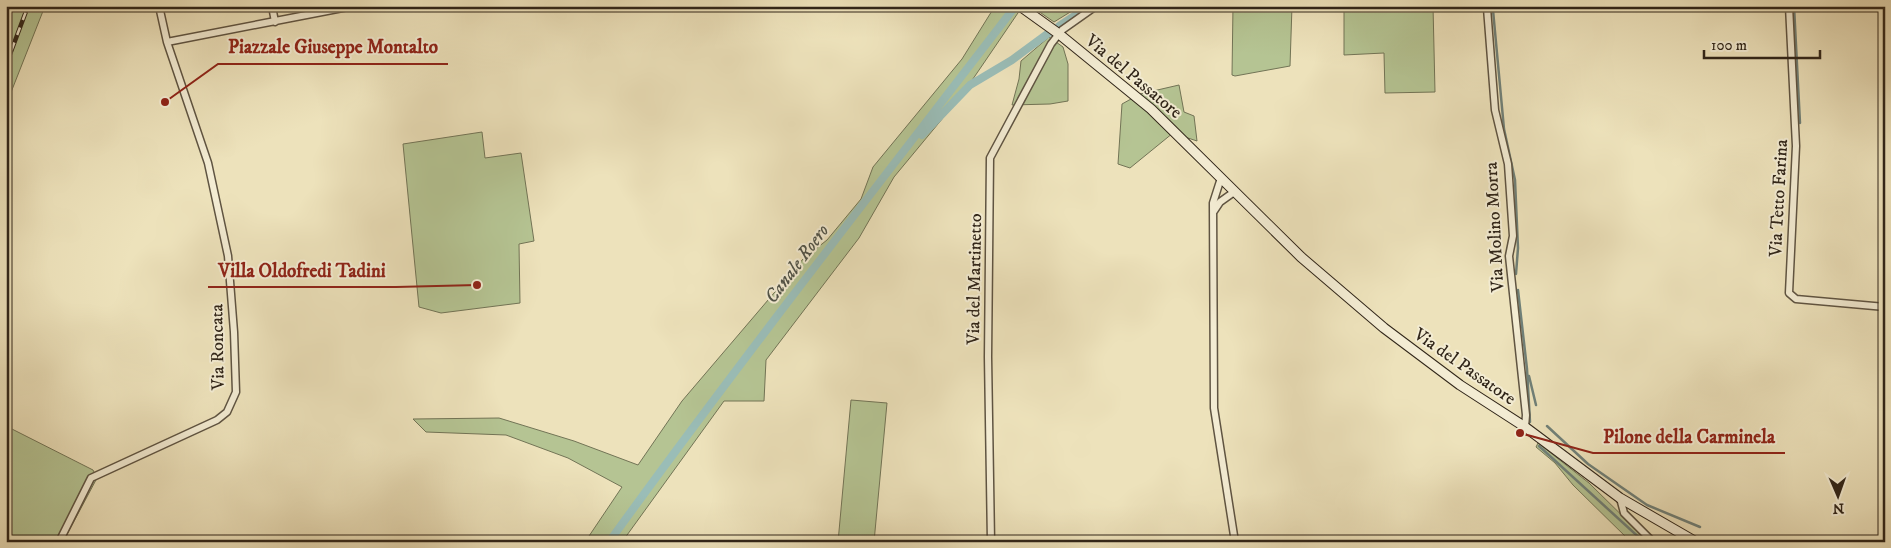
<svg xmlns="http://www.w3.org/2000/svg" width="1891" height="548" viewBox="0 0 1891 548" font-family="'IM FELL DW Pica',serif">
<rect width="100%" height="100%" fill="#ede2bb"/>
<filter id="stains"><feTurbulence type="fractalNoise" baseFrequency=".004" numOctaves="4"/><feColorMatrix values="0 0 0 0 .2 0 0 0 0 .09 0 0 0 0 .02 0 0 0 .5 -.17"/></filter>
<radialGradient id="worn" r=".72"><stop offset=".6" stop-color="#630" stop-opacity="0"/><stop offset="1" stop-color="#630" stop-opacity=".3"/></radialGradient>
<!-- green -->
<path fill="#b5c493" stroke="#727456" d="M6 6H45L6 105Z
M995 6H1015L1020 10 962 95 894 177 859 238 766 360 764 401H724L622 542H585L622 487 568 458 506 435 426 432 413 419 499 418 574 441 638 465 682 401 803 259 827 240 861 199 873 167 962 59Z
M1031 6H1080L1054 22Z
M1233 6H1292L1290 66 1235 76 1232 75Z
M1344 6H1433L1435 92 1385 93 1384 53 1344 55Z
M1049 37 1063 47 1068 64V101L1050 104 1012 105 1019 79 1021 61Z
M1179 85 1184 112 1194 116 1197 141 1173 133 1130 168 1118 164 1122 104 1140 94Z
M482 132 485 158 521 153 534 241 519 244 520 303 441 313 419 307 403 144Z
M851 400 887 403 874 542H838Z
M6 426 93 470 97 478 63 542H6Z
M1538 443 1589 483 1649 542 1630 541 1573 485 1555 463 1536 447Z"/>
<g fill="none" stroke-linecap="round" stroke-linejoin="round">
<!-- stream -->
<path stroke="#708078" stroke-width="2.5" d="M1794 6 1800 123
M1493 10 1504 129 1515 180 1518 248 1516 274
M1518 290 1527 369 1530 422
M1529 376 1536 405
M1547 426 1588 464 1647 505 1700 527
M1539 446 1644 542"/>
<!-- canal -->
<path stroke="#9abdb7" stroke-width="8" d="M1059 26 1089 6
M922 135 970 85 1012 60 1050 32
M609 542C740 361 878 185 1014 8"/>
<!-- street casing -->
<g stroke="#5f5442" stroke-width="9">
<path id="street" d="M272 6 275 22
M1498 6 1487 8 1495 110 1508 164 1513 236 1509 256 1526 415 1525 427
M1789 6 1796 146 1789 293 1796 299 1885 307
M167 42 353 6
M1221 178 1213 203 1214 408 1235 542
M1214 211 1220 202 1234 192
M1620 498 1624 513 1653 542
M59 542 91 478 217 420 227 412 236 392 234 332 228 256 208 163 167 42 159 6
M991 542 988 357 990 158 1051 44 1062 30 1096 6"/>
</g>
<!-- secondary casing -->
<g stroke="#302519" stroke-width="11">
<path id="secondary" d="M1020 6 1059 34 1151 109 1301 257 1384 328 1460 385 1525 427 1620 498 1696 542"/>
</g>
<!-- street -->
<use href="#street" stroke="#f3ecd3" stroke-width="6"/>
<!-- secondary -->
<use href="#secondary" stroke="#f3ecd3" stroke-width="9"/>
<!-- rail casing -->
<g stroke="#302519" stroke-width="4.5">
<path id="rail" d="M6 65 28 6"/>
</g>
<!-- rail -->
<use href="#rail" stroke="#f3ecd3" stroke-width="2.5" stroke-dasharray="8" stroke-linecap="butt"/>
</g>
<g text-anchor="middle" stroke-width="4" stroke-linejoin="round" paint-order="stroke">
<!-- street labels -->
<g font-size="18" fill="#302519" stroke="#f3ecd3">
<text transform="translate(1134 76) rotate(40)" y="6">Via del Passatore</text>
<text transform="translate(1778 198) rotate(-87)" y="6">Via Tetto Farina</text>
<text transform="translate(1494 227) rotate(-93)" y="6">Via Molino Morra</text>
<text transform="translate(974 279) rotate(-89)" y="6">Via del Martinetto</text>
<text transform="translate(217 347) rotate(-91)" y="6">Via Roncata</text>
<text transform="translate(1465 366) rotate(35)" y="6">Via del Passatore</text>
</g>
<!-- water labels -->
<g font-size="19" font-style="italic" fill="#505348" stroke="#f3ecd3">
<text transform="translate(796 263) rotate(-53)" y="7">Canale Roero</text>
</g>
</g>
<!-- callouts -->
<path fill="none" stroke="#8f2418" stroke-width="2" d="M165 102L218 64H448M477 285L396 287H208M1520 433L1593 453H1785"/>
<g fill="#8f2418" stroke="#f3ecd3" stroke-width="2">
<circle cx="165" cy="102" r="5"/>
<circle cx="477" cy="285" r="5"/>
<circle cx="1520" cy="433" r="5"/>
</g>
<g font-size="19" text-anchor="middle" font-weight="bold" fill="#8f2418" stroke="#f3ecd3" stroke-width="4" stroke-linejoin="round" paint-order="stroke">
<text x="333" y="53">Piazzale Giuseppe Montalto</text>
<text x="302" y="277">Villa Oldofredi Tadini</text>
<text x="1689" y="443">Pilone della Carminela</text>
</g>
<!-- margin -->
<rect width="1891" height="548" fill="none" stroke="#ede2bb" stroke-width="25"/>
<rect x="8" y="8" width="1876" height="533" fill="none" stroke="#302519" stroke-width="2.5"/>
<rect x="12" y="12" width="1866" height="523" fill="none" stroke="#302519"/>
<!-- north arrow -->
<g transform="translate(1838 496) rotate(178)" stroke="#f3ecd3" stroke-width="4" paint-order="stroke">
<path d="M0-4L9 19L0 12L-9 19Z" fill="#302519"/>
<text y="-8" font-size="14" font-weight="bold" text-anchor="middle" fill="#302519">N</text>
</g>
<!-- scale -->
<path d="M1704 50v8h116v-8" fill="none" stroke="#302519" stroke-width="2.5"/>
<text x="1711" y="50" font-size="15" fill="#302519" stroke="#f3ecd3" stroke-width="4" paint-order="stroke">100 m</text>
<rect width="100%" height="100%" filter="url(#stains)"/>
<rect width="100%" height="100%" fill="url(#worn)"/>
</svg>
